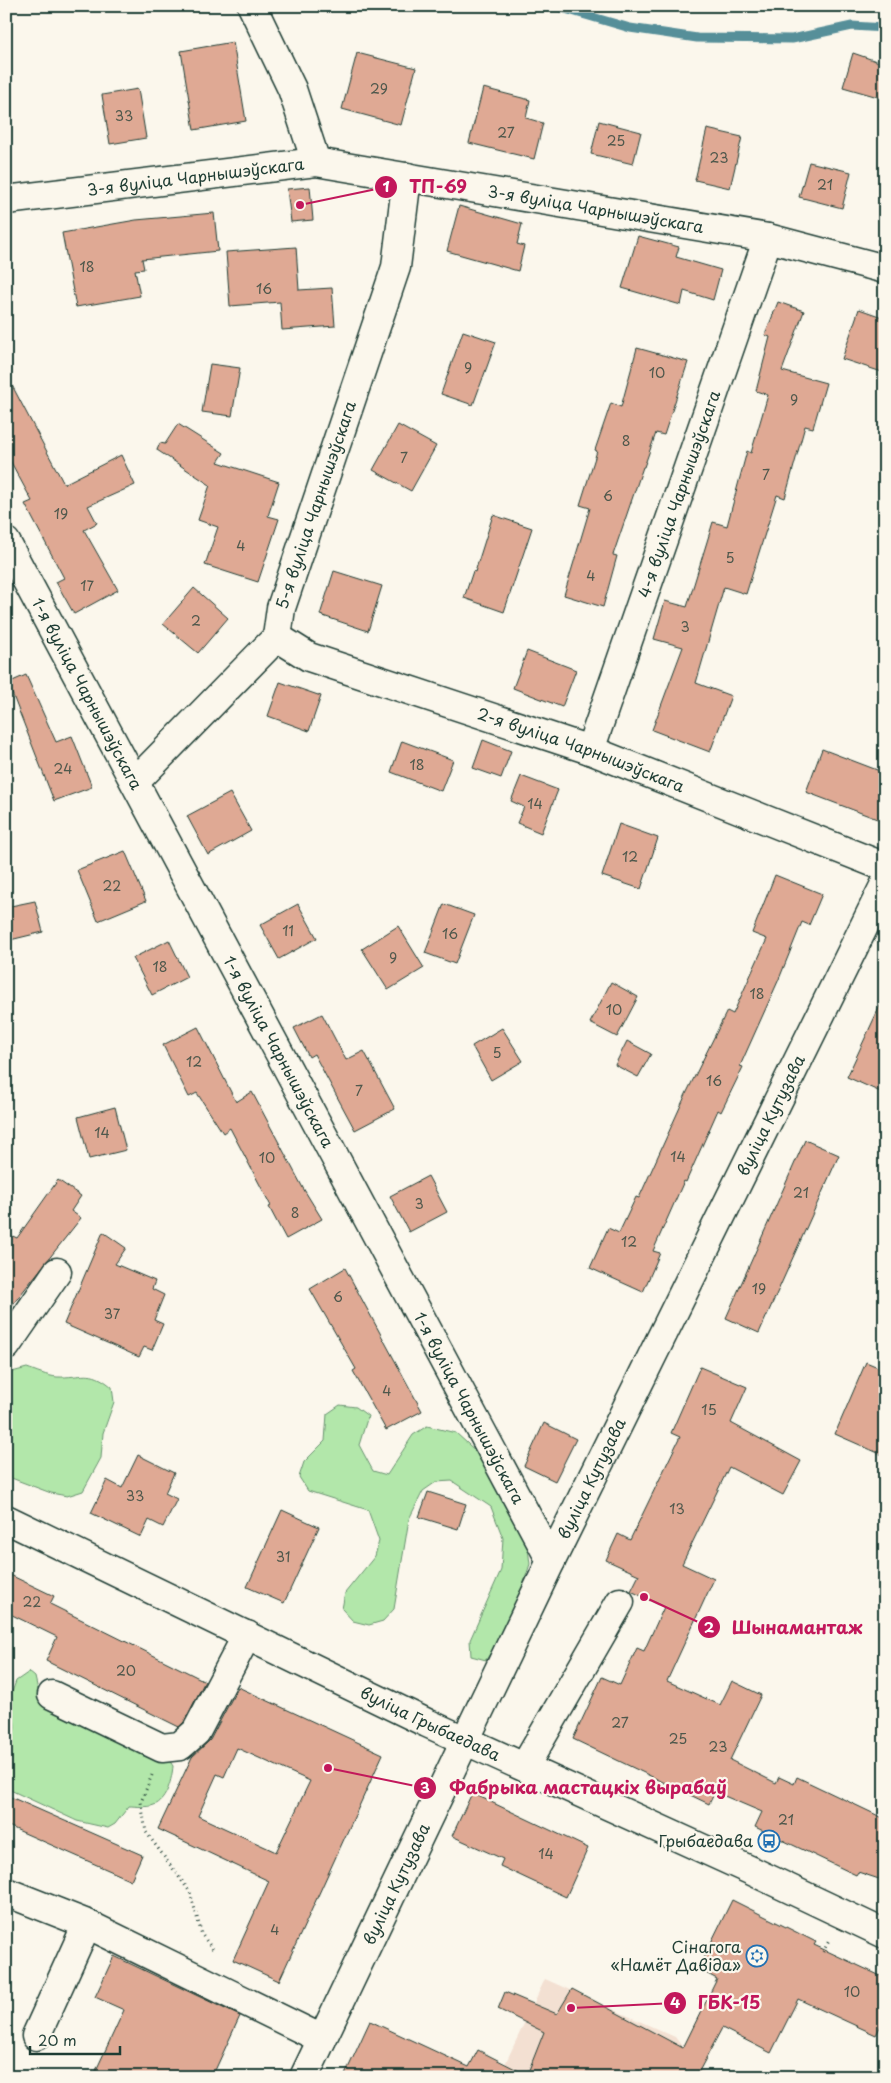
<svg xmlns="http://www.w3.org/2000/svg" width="891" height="2083" viewBox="0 0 891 2083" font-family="'Playpen Sans',sans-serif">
<rect width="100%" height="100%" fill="#fbf7ec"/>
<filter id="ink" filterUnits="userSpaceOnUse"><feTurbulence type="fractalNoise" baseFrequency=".02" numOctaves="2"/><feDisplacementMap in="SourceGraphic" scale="10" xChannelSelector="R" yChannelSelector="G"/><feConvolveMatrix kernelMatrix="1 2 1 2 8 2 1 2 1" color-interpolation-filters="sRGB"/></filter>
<g filter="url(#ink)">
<!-- built -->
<path fill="#f3e0d2" d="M545 1979 675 2037 698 2068 712 2077H499Z"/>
<!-- green -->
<path fill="#b2e7aa" stroke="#68926f" d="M27 1368C36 1371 47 1376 57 1377 82 1378 90 1368 112 1387L114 1402 103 1433 101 1458 83 1491 67 1496 51 1493 6 1476V1384L12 1372Z
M340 1405 356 1407 368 1416 359 1445 373 1471 387 1475 413 1435 427 1426 456 1433 479 1454 526 1533 530 1564 511 1621 486 1660 471 1656 470 1640 501 1570 503 1538 491 1507 452 1481 436 1482 423 1491 409 1519 394 1609 383 1621 369 1625 353 1621 342 1609 345 1593 375 1556 379 1541 368 1510 308 1491 299 1477 304 1462 325 1441 327 1414Z
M29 1672 35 1677 40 1699 165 1754 173 1766C172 1778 167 1801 154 1805 147 1808 136 1806 129 1806L115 1824 108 1828 77 1821 6 1788V1743C21 1734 14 1715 8 1703L16 1681Z"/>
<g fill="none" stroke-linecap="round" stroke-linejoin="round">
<!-- stream -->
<path stroke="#578f99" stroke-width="9" d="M555 6 630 28 697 38 792 39 852 26 885 28"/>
</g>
<!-- building -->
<path fill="#dfa994" stroke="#1f3d34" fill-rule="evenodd" d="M233 42 246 121 194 130 181 51Z
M357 53 416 68 401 125 342 109Z
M853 53 885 64V99L843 87Z
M483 88 530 100 526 118 543 123 534 159 469 143Z
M138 89 146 138 110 144 102 95Z
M599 121 641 132 633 164 591 154Z
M707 129 742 137 730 188 695 180Z
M809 162 851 172 842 208 799 197Z
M310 187 313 220 291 222 287 189Z
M459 206 522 224 517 244 524 246 518 271 447 251Z
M214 213 218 251 142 259 144 269 135 270 140 296 76 307 62 233 136 220Z
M638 236 679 247 676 257 721 270 713 300 684 291 681 305 622 288Z
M296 247 299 290 332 288 335 326 282 330 280 302 230 306 226 252Z
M778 302 804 311 782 371 826 383 813 428 805 426 785 498 777 495 746 594 724 587 696 683 731 696 710 752 652 730 683 647 654 639 665 601 687 607 713 522 727 526 747 451 751 453 768 395 756 391 770 337 765 335Z
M859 309 885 318V373L842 359Z
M463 331 496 342 473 405 441 394Z
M637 348 688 362 664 435 656 433 644 467H643L613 555 617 556 603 607 564 595 590 508 580 505 597 451 595 450 611 403 621 407Z
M210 364 240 368 232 416 202 412Z
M6 374 64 484 121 455 135 485 88 506 97 523 84 530 118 590 74 614 56 582 64 578 25 504 32 501 6 453Z
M178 424 224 453 218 462 279 482 268 516 279 519 258 582 205 565 218 527 198 520 210 485 157 450 160 443 165 444Z
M398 425 436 446 411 491 373 470Z
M493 515 532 528 504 612 464 598 473 571 475 572Z
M334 571 382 586 368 631 320 615Z
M194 588 228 618 198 653 163 624Z
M527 651 576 670 562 707 513 688Z
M26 675 56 742 72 736 92 787 54 801 8 683Z
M280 682 321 696 309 731 268 716Z
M483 740 511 751 501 778 473 768Z
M402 741 453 760 441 791 391 772Z
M822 749 885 773V822L806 792Z
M521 776 558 790 541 833 517 823 524 807 511 801Z
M230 793 251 831 208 855 187 816Z
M619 824 658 838 641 889 602 876Z
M125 851 146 901 98 921 77 870Z
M775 875 822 894 809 925 802 922 779 979 740 1066 743 1067 721 1112 718 1110 686 1182 684 1181 653 1251 660 1253 643 1292 590 1268 608 1228 619 1233 636 1197 639 1198 686 1094 727 1011 733 1014 767 939 752 933Z
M35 901 43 932 6 941V907Z
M298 904 317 938 279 959 260 925Z
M444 904 474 915 455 964 425 953Z
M398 926 424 968 388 990 362 949Z
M169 940 187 977 152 995 133 958Z
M611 982 638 997 617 1037 590 1023Z
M885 995V1094L847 1077Z
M322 1014 346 1060 364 1051 395 1109 355 1130 314 1054 309 1057 294 1028Z
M198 1027 236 1102 252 1092 303 1188 322 1219 286 1239 269 1207 271 1206 230 1128 223 1133 197 1093 189 1097 163 1045Z
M502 1028 523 1061 491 1080 472 1046Z
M627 1041 651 1054 638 1077 615 1065Z
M115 1107 126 1150 89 1159 78 1117Z
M805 1140 839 1155 759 1333 726 1318Z
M428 1176 447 1212 409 1232 390 1196Z
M58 1180 81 1196 71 1211 81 1218 6 1313V1233L17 1238Z
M103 1232 126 1248 115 1264 155 1281 152 1289 164 1295 154 1320 163 1324 152 1350 144 1347 139 1357 64 1324Z
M345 1268 422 1411 386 1430 353 1371 356 1369 310 1289Z
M866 1362 885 1370V1456L835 1434Z
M700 1367 747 1387 731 1423 801 1461 783 1495 729 1467 682 1564 714 1579 667 1681 720 1705 732 1681 761 1695 730 1760 776 1783 779 1777 794 1784 797 1777 885 1819V1881L858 1872 856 1875 755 1827 762 1812 715 1792 709 1804 573 1739 602 1677 620 1685 637 1648 644 1651 664 1607 631 1591 639 1575 606 1560 618 1534 630 1540 680 1437 671 1433Z
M544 1423 576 1439 555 1481 524 1466Z
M138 1455 174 1473 165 1493 177 1499 163 1527 149 1520 141 1537 91 1513 107 1480 122 1488Z
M428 1492 466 1504 458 1529 419 1517Z
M282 1510 319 1527 284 1603 247 1587Z
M6 1573 54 1596 50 1604 205 1681 184 1722 179 1727 46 1661 57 1637 6 1612Z
M238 1687 383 1754 279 1981 233 1960 269 1881 158 1829 192 1757 210 1740ZM237 1748 310 1781 276 1852 198 1816 217 1774 224 1777Z
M472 1793 588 1848 566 1897 500 1866 503 1859 452 1836Z
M6 1795 142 1855 131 1880 6 1825Z
M732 1900 816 1942 814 1945 885 1978V2018L876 2035 798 1999 771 2053 722 2028 696 2077H344L370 2021 469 2067 478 2050 527 2075 544 2032 498 2009 505 1992 557 2014 572 1989 683 2048 717 1979 698 1969Z
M114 1956 240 2016 212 2077H93L124 2010 95 1997Z"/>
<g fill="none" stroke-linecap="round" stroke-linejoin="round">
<!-- minor casing -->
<g stroke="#1f3d34" stroke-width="31">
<g id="minor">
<path d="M252 6 292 89 316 162"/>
<path id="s1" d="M6 200 316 162 768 238 885 269"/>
<path id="s2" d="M6 542 551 1561"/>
<path id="s3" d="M277 637 309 657 590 750 885 867"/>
<path id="s4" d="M590 750 768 238"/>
<path id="s5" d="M135 782 277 637 281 608 396 267 407 177"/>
<path d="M6 1346 57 1272"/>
<path id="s6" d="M6 1519 427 1723 752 1871 885 1934"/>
<path d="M52 1695 162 1748 180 1746 196 1732 247 1635"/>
<path d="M525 1766 620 1602"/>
<path d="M6 1892 87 1924 322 2039"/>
<path d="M36 2036 87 1924"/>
<path id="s7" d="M304 2077 551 1561 885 884"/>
</g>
</g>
<!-- path -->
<path stroke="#1f3d34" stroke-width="3" stroke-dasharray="1 4" stroke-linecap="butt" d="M152 1775 141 1802 146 1832 190 1892 202 1935 215 1952
M823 1952 830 1939"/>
<!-- minor -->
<use href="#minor" stroke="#fbf7ec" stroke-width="28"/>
</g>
</g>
<!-- icons -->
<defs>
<g id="bus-ring" transform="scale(1.125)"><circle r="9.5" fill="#fbf7ec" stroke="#1f6fb2" stroke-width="1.5"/><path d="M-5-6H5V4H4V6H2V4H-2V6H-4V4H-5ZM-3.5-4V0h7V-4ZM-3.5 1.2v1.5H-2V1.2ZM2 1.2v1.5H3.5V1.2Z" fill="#1f6fb2"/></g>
<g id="synagogue-ring" transform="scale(1.125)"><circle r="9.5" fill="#fbf7ec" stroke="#1f6fb2" stroke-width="1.5"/><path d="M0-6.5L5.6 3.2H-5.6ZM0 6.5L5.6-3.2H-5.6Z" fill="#1f6fb2"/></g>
</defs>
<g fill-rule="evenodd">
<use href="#bus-ring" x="769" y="1841"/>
<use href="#synagogue-ring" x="757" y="1956"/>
</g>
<g text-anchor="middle" stroke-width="4.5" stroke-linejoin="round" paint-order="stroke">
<!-- number labels -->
<g font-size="14" fill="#4f584c">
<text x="379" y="94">29</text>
<text x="124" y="121">33</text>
<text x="506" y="138">27</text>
<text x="616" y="146">25</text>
<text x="719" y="163">23</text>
<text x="825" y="190">21</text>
<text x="87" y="272">18</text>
<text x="264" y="294">16</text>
<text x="468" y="373">9</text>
<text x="657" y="378">10</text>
<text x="794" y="405">9</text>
<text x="626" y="446">8</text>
<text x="404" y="463">7</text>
<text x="766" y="480">7</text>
<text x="608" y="501">6</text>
<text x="61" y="519">19</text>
<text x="241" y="551">4</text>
<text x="730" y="563">5</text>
<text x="591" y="581">4</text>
<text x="87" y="591">17</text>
<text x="196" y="626">2</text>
<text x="685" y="632">3</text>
<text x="417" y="770">18</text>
<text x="63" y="774">24</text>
<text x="535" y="809">14</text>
<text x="630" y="862">12</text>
<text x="112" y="891">22</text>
<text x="288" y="936">11</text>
<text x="450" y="939">16</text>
<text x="393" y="963">9</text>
<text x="160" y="972">18</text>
<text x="757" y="999">18</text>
<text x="614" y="1015">10</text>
<text x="497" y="1058">5</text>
<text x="194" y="1067">12</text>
<text x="714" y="1086">16</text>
<text x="359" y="1096">7</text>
<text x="102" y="1138">14</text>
<text x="678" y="1162">14</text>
<text x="267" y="1163">10</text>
<text x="801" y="1198">21</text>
<text x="419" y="1209">3</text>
<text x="295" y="1218">8</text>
<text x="629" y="1247">12</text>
<text x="759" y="1294">19</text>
<text x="338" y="1302">6</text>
<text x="112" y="1319">37</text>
<text x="387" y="1396">4</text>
<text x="709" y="1415">15</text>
<text x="135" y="1501">33</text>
<text x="677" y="1514">13</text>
<text x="283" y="1562">31</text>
<text x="32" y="1607">22</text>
<text x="126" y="1676">20</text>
<text x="620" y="1728">27</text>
<text x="678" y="1744">25</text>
<text x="718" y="1752">23</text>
<text x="786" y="1825">21</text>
<text x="546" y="1859">14</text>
<text x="275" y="1935">4</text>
<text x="852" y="1997">10</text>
</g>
<!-- street labels -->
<g font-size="16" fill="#1f3d34" stroke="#fbf7ec">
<text dy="6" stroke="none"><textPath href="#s1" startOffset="191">3-я вуліца Чарнышэўскага</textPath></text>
<text dy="6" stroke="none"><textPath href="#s1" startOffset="596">3-я вуліца Чарнышэўскага</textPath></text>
<text dy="6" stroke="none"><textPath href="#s4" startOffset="271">4-я вуліца Чарнышэўскага</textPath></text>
<text dy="6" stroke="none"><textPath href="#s5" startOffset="341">5-я вуліца Чарнышэўскага</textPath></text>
<text dy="6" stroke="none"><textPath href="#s2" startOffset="172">1-я вуліца Чарнышэўскага</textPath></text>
<text dy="6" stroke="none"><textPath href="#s3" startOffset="325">2-я вуліца Чарнышэўскага</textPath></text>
<text dy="6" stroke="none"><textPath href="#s2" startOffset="578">1-я вуліца Чарнышэўскага</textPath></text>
<text dy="6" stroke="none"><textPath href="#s7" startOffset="1069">вуліца Кутузава</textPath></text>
<text dy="6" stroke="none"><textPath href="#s2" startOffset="982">1-я вуліца Чарнышэўскага</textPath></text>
<text dy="6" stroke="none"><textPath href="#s7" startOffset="664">вуліца Кутузава</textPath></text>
<text dy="6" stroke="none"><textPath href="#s6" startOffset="471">вуліца Грыбаедава</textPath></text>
<text dy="6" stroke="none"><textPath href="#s7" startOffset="214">вуліца Кутузава</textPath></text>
</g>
<!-- poi labels -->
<g font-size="16" fill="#1f3d34" stroke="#fbf7ec" text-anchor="end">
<text x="753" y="1847">Грыбаедава</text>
<text x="741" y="1953">Сінагога<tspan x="741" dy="18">«Намёт Давіда»</tspan></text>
</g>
</g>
<!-- callouts -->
<path fill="none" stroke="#c2185b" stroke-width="2" d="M300 205L386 187M644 1597L709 1627M328 1768L425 1788M571 2008L675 2003"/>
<g fill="#c2185b" stroke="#fbf7ec" stroke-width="2">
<circle cx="300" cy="205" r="5"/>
<circle cx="644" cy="1597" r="5"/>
<circle cx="328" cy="1768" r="5"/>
<circle cx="571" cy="2008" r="5"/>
<circle cx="386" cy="187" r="12"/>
<circle cx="709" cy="1627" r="12"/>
<circle cx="425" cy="1788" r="12"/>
<circle cx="675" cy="2003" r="12"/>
</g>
<g font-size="15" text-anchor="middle" font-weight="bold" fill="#fff">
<text x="386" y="192">1</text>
<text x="709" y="1633">2</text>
<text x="425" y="1793">3</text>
<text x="675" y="2008">4</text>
</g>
<g font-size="18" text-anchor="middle" font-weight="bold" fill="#c2185b" stroke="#fbf7ec" stroke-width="4.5" stroke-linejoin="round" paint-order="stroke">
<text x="438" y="193">ТП-69</text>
<text x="797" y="1634">Шынамантаж</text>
<text x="588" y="1794">Фабрыка мастацкіх вырабаў</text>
<text x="729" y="2009">ГБК-15</text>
</g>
<!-- margin -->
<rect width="891" height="2083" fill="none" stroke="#fbf7ec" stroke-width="25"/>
<rect x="12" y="12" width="866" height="2058" fill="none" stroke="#1f3d34" stroke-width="2" filter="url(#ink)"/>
<!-- scale -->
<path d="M30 2046v8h90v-8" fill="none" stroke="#1f3d34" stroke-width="2.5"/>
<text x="38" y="2046" font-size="15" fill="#1f3d34" stroke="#fbf7ec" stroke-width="4" paint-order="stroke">20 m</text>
</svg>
